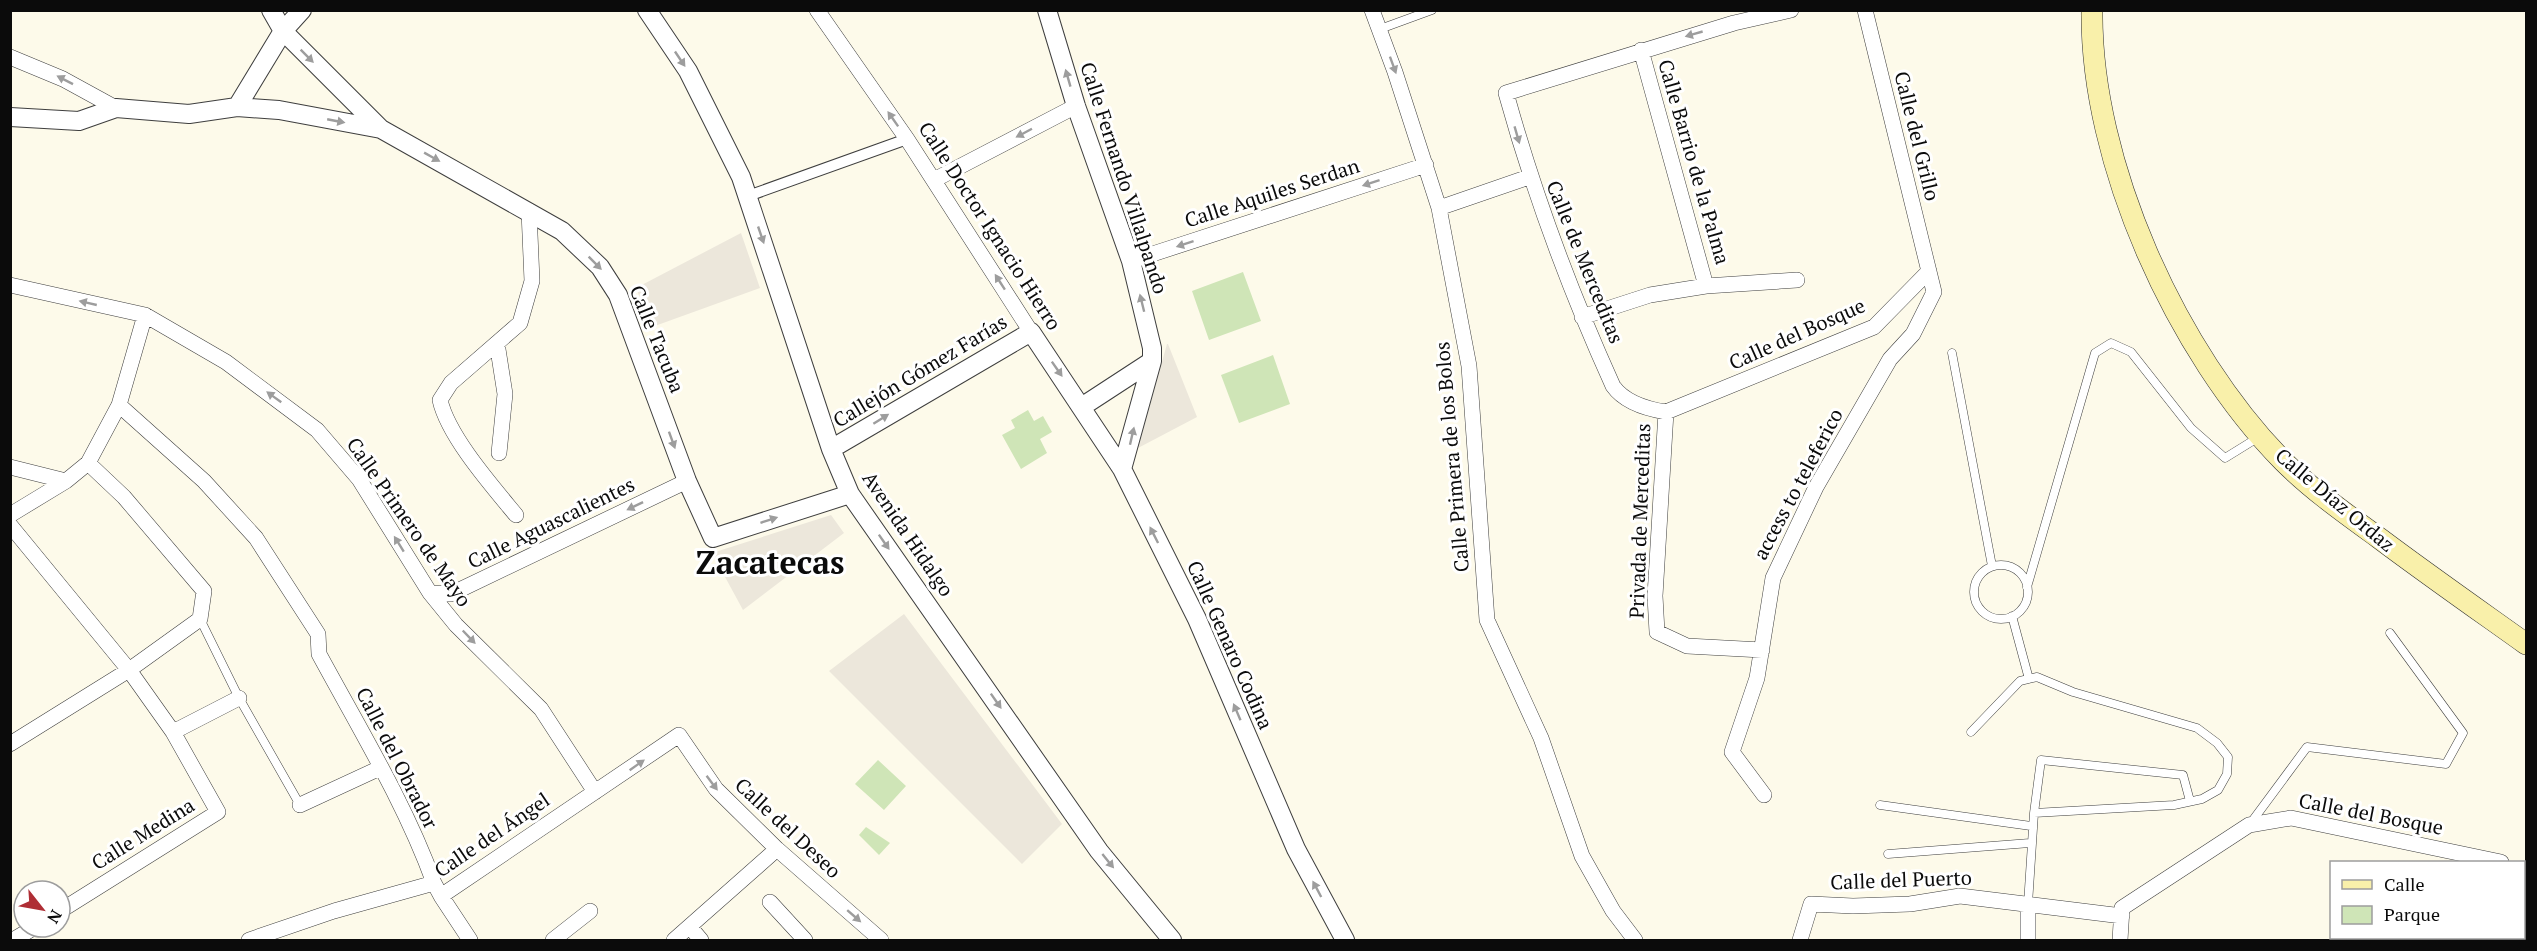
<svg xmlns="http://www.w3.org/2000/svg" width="2537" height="951" viewBox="0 0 2537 951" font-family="'PT Serif',serif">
<rect width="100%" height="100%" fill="#fdfaea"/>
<!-- green -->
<path fill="#cfe5b7" d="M1243 272 1261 321 1209 340 1192 291Z
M1273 355 1290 404 1239 423 1221 375Z
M1028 410 1034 421 1043 416 1052 432 1040 439 1047 453 1021 469 1002 435 1015 428 1011 420Z
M878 760 906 786 884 810 855 784Z
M866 827 890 843 879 855 859 835Z"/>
<!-- plaza -->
<path fill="#ece7db" d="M741 233 760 288 652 327 636 288Z
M1168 344 1197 417 1138 448 1167 344Z
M831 515 844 533 743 610 712 553Z
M904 614 1062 824 1022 864 829 671Z"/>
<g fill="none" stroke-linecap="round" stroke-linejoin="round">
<!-- service casing -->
<g stroke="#3e3e3e" stroke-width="9">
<path id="service" d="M1380 29 1432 10
M1952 353 1992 566
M1974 592a27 27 0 1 1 54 0a27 27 0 1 1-54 0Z
M2027 587 2095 353 2111 343 2131 352 2191 428 2225 458 2259 437
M2012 616 2029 679
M200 619 239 698 300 805
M1971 732 2020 681 2037 677 2073 692 2197 728 2217 743 2228 757 2227 774 2218 790 2202 799 2174 805 2034 813 2028 904
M1880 805 2031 826
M2034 813 2041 760 2183 775 2190 801
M2250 824 2307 747 2446 764 2463 733 2390 633
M1888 854 2030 843"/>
</g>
<!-- pedestrian casing -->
<g stroke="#3e3e3e" stroke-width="12">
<path id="pedestrian" d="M748 196 907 139"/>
</g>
<!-- minor casing -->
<g stroke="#3e3e3e" stroke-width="16">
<path id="minor" d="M817 10 907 139 1031 332
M1372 10 1395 72 1439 208 1469 366 1487 620 1541 738 1582 856 1613 911 1635 940
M1791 10 1734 23 1506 93C1534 194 1570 291 1613 386 1625 403 1647 409 1666 412L1874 327 1929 271
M1641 50 1706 286
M10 57 63 79 116 108
M934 180 1076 106
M1439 208 1529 177
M1131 261 1426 165
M10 285 145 315 226 362 317 430 359 479 430 593 456 625 541 709 595 792
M1582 317 1650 295 1706 286 1797 280
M497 343 505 394 499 453
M119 405 204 481 256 538 318 634 319 654C359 728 405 803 434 883
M1666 412 1655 596 1657 632 1687 646 1762 650
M10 467 66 481
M10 515 66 481 88 463 119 405 145 315
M516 515C492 486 448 436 440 400L451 383 520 323 532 281 529 211
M10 525 129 670 173 732 218 812 60 911
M430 593 451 594 687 481
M173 732 239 698
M10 744 129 670 200 619 204 591 124 497 88 463
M1764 795 1732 752 1757 678 1773 578 1816 487 1890 359 1913 334 1934 292 1865 10
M300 805 380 768
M2524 870 2526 871
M441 896 470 940
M770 902 805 940
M690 927 701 940
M13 940 35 927
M249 940 334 911 434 883 441 896 679 735 716 789 777 849 881 940
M553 940 590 911
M674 940 777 849
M1800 940 1811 904 1853 906 1910 904 1960 896 2122 916
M2028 940V904
M2120 940 2122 908 2249 825 2291 818 2501 862
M2418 940 2420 938"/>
</g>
<!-- tertiary casing -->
<g stroke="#3e3e3e" stroke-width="20">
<path id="tertiary" d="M271 10 283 31 381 129 562 231 600 267 618 295 687 481 713 538 850 494
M647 10 688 71 741 177 831 449 850 494 1099 851 1172 940
M1047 10 1076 106 1131 261 1152 348V361L1122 469 1197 619 1296 849 1345 940
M237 107 283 31 302 10
M10 117 79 121 116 108 189 114 237 107 279 110 381 129
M1083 406 1152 361
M831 449 1031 332 1122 469"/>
</g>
<!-- secondary casing -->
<g stroke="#2d2d2d" stroke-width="22">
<path id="secondary" d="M2092 10C2090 163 2177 353 2283 461 2312 490 2346 514 2379 538 2427 574 2477 609 2526 644"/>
</g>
<!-- service -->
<use href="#service" stroke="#fff" stroke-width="8"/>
<!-- pedestrian -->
<use href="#pedestrian" stroke="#fff" stroke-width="10"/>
<!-- minor -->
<use href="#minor" stroke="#fff" stroke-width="15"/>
<!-- tertiary -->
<use href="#tertiary" stroke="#fff" stroke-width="18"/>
<!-- secondary -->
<use href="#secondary" stroke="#f9f0aa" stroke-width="21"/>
</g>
<!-- one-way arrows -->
<defs><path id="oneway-solid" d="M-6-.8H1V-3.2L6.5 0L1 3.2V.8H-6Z" transform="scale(1.5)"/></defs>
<g fill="#9d9d9d">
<use href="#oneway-solid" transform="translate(1694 34) rotate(164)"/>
<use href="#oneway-solid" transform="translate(307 56) rotate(45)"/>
<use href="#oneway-solid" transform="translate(680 59) rotate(56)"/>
<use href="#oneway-solid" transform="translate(1393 65) rotate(70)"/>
<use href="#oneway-solid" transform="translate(1068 78) rotate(-106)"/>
<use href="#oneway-solid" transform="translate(65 80) rotate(-153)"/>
<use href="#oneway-solid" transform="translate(893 119) rotate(-125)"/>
<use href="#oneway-solid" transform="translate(336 121) rotate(11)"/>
<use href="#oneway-solid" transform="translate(1024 133) rotate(152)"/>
<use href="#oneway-solid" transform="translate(1517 135) rotate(74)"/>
<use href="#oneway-solid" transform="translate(432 157) rotate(29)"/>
<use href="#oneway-solid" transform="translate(1371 183) rotate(162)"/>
<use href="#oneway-solid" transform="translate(761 235) rotate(71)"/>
<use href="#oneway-solid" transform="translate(1185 244) rotate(162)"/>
<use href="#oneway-solid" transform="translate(595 263) rotate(45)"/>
<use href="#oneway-solid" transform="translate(1000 282) rotate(-123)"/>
<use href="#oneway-solid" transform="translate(88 303) rotate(-167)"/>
<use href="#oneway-solid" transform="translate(1142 303) rotate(-104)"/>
<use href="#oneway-solid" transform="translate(1057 369) rotate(55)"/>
<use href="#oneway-solid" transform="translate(274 397) rotate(-144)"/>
<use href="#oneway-solid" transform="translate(881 419) rotate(-32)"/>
<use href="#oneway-solid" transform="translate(1132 436) rotate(-77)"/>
<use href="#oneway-solid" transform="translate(672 440) rotate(70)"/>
<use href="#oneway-solid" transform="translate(635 506) rotate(154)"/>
<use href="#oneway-solid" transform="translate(769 520) rotate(-18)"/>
<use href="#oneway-solid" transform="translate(1154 535) rotate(-117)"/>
<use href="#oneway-solid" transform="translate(884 542) rotate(55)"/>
<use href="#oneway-solid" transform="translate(399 544) rotate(-122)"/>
<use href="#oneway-solid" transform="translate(469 637) rotate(46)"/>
<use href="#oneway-solid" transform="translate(996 701) rotate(55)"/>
<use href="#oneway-solid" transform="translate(1237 712) rotate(-113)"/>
<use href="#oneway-solid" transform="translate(637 765) rotate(-35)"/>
<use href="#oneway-solid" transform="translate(712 783) rotate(53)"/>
<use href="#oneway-solid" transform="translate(1108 861) rotate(51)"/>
<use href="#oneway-solid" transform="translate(1317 889) rotate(-118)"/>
<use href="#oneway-solid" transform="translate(854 916) rotate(41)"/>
</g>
<g text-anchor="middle" stroke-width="6" stroke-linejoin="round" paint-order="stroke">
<!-- street labels -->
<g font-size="20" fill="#0b0b0b" stroke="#fff">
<text transform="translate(1917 136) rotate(76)" y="7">Calle del Grillo</text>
<text transform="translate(1694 162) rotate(74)" y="7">Calle Barrio de la Palma</text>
<text transform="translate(1124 178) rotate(72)" y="7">Calle Fernando Villalpando</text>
<text transform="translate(1272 193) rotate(-18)" y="7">Calle Aquiles Serdan</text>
<text transform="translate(990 226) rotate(57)" y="7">Calle Doctor Ignacio Hierro</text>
<text transform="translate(1585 262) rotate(68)" y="7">Calle de Merceditas</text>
<text transform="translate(1797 334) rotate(-24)" y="7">Calle del Bosque</text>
<text transform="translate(657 339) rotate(68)" y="7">Calle Tacuba</text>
<text transform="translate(920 371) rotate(-31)" y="7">Callejón Gómez Farías</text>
<text transform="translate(1452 457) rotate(-95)" y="7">Calle Primera de los Bolos</text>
<text transform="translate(1798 484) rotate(-62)" y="7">access to teleferico</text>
<text transform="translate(2335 500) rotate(40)" y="7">Calle Díaz Ordaz</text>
<text transform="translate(1640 521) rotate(-88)" y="7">Privada de Merceditas</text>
<text transform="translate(409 522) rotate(55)" y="7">Calle Primero de Mayo</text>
<text transform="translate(551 523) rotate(-26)" y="7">Calle Aguascalientes</text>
<text transform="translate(908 534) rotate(56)" y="7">Avenida Hidalgo</text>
<text transform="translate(1230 645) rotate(66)" y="7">Calle Genaro Codina</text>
<text transform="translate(397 758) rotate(63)" y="7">Calle del Obrador</text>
<text transform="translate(2371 814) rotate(11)" y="7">Calle del Bosque</text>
<text transform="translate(788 828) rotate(43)" y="7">Calle del Deseo</text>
<text transform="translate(143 834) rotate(-32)" y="7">Calle Medina</text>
<text transform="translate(492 835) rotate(-34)" y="7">Calle del Ángel</text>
<text transform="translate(1901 880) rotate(-2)" y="7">Calle del Puerto</text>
</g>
<!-- town labels -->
<g font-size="32" font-weight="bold" fill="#0b0b0b" stroke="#fff">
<text x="770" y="574">Zacatecas</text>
</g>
</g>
<!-- border -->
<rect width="2537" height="951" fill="none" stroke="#0b0b0b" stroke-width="24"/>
<!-- legend -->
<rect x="2330" y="861" width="195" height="78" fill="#ffffff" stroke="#9d9d9d" stroke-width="1.5"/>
<rect x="2342" y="880" width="30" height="9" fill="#f9f0aa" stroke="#9d9d9d" stroke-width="1.5"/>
<text x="2384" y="891" font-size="18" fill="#0b0b0b">Calle</text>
<rect x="2342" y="906" width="30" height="18" fill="#cfe5b7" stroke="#9d9d9d" stroke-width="1.5"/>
<text x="2384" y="921" font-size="18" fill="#0b0b0b">Parque</text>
<!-- north arrow -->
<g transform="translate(42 909) rotate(121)"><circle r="28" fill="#ffffff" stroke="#9d9d9d" stroke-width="1.5"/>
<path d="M0-4.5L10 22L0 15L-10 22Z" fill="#af2e35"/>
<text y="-9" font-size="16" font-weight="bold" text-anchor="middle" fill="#0b0b0b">N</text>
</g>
</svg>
